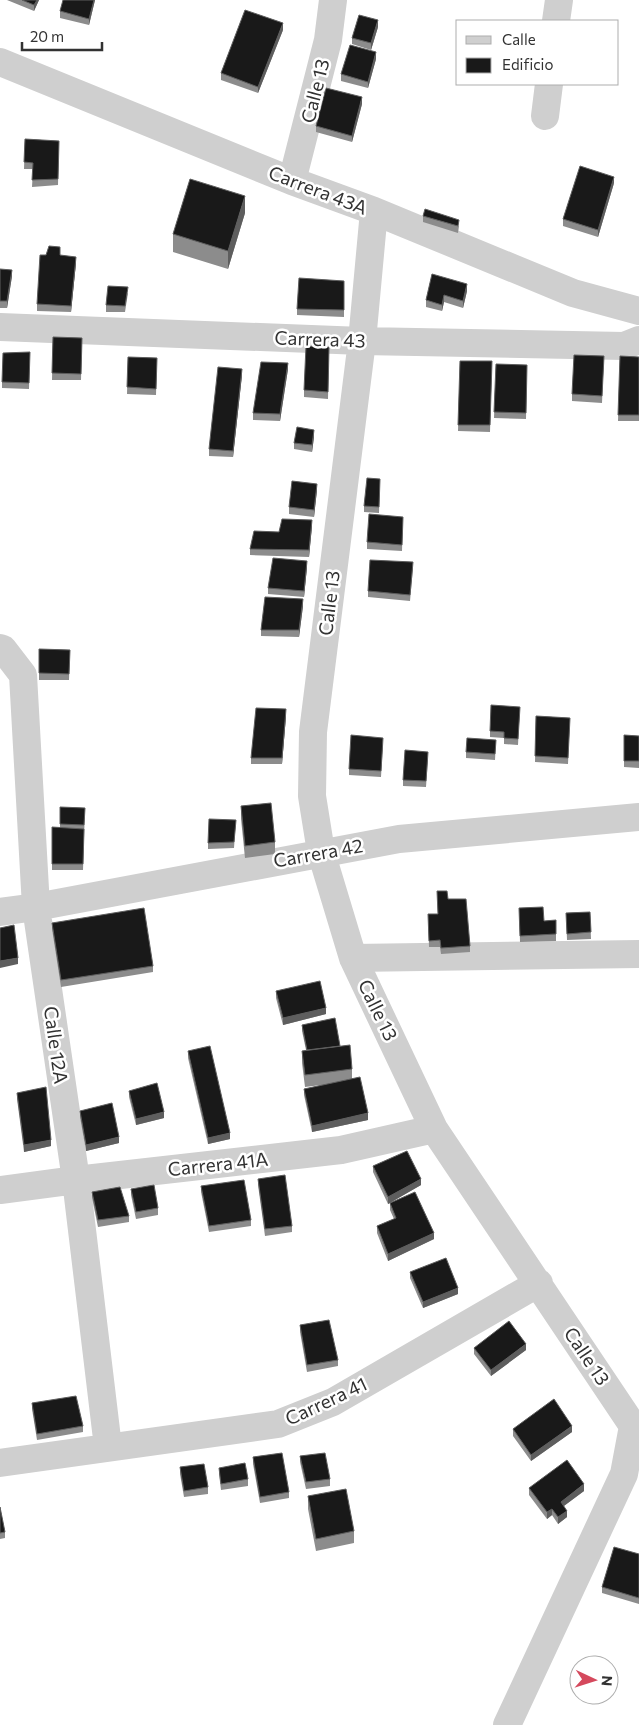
<svg xmlns="http://www.w3.org/2000/svg" width="639" height="1725" viewBox="0 0 639 1725" font-family="Commissioner,sans-serif">
<rect width="100%" height="100%" fill="#fff"/>
<g fill="none" stroke-linecap="round" stroke-linejoin="round">
<!-- minor -->
<path stroke="#cfcfcf" stroke-width="28" d="M556 21 559 0
M0 62 292 181 374 211 573 293 639 311
M545 116 549 84
M292 181 328 40 333 0
M374 211 362 341 313 732 312 796 321 852 353 958 434 1129 633 1426 624 1474 507 1725
M0 327 362 341 624 346 639 340
M0 648 3 649 23 675 36 907 76 1180 108 1447
M0 912 36 907 399 839 639 817
M353 958 639 954
M0 1190 76 1180 341 1150 434 1129
M0 1463 278 1424 333 1402 539 1283"/>
</g>
<!-- wall -->
<path fill="#8c8c8c" d="M7 0H39L34 11Z
M95 0 89 25 60 18V11Z
M378 27 371 50 352 44V38Z
M283 30 258 93 221 80V73Z
M376 59 368 88 341 81V74Z
M362 104 352 142 316 132V126Z
M25 139 59 141 58 185 32 187 33 169H24Z
M614 183 598 237 563 226V219Z
M245 213 228 269 173 252V234Z
M423 216 459 226 458 233 423 222Z
M60 256 76 263 71 312 37 311V304Z
M0 269 12 276 7 308H0Z
M432 274 467 291 463 308 444 302 442 311 426 307V300Z
M344 281V317L297 315V309Z
M128 293 125 312H106V305Z
M53 337 82 338 81 380H52Z
M329 347 328 399 304 397V390Z
M30 352 29 389 2 388V382Z
M604 356 602 403 572 401V394Z
M620 356 639 357V421H618Z
M128 357 157 358 156 395 127 394Z
M460 361H492L490 432 458 431Z
M496 364 527 365 526 419 494 418Z
M288 369 280 421 253 420V413Z
M242 375 233 457 209 456V449Z
M314 437 312 452 294 449V443Z
M380 479 379 513 364 512V506Z
M317 490 314 517 289 514V507Z
M403 517 402 551 367 549V542Z
M312 526 309 557 250 555V549L279 532Z
M307 567 304 597 268 594V588Z
M413 568 410 601 368 597V591Z
M303 606 299 637 261 636V630Z
M39 649 70 650 69 680H39Z
M520 707 518 745 504 744V738L490 737V731Z
M286 716 282 764H251V758Z
M536 716 570 718 568 764 535 762Z
M624 735 639 736V768L624 767Z
M496 740 495 760 466 758V752Z
M383 744 381 777 349 775V769Z
M428 758 426 787 403 786V780Z
M241 806 275 842V854L245 858 241 819Z
M60 807 85 808 83 870H52V827H60Z
M236 820 234 848 208 849V843Z
M437 891 448 899 470 946V952L441 954 440 947H429L428 914H438Z
M519 908 544 921 556 920V941L520 942Z
M590 912 591 939 567 940 566 913Z
M52 923 153 966V972L61 987 52 929Z
M276 991 326 1014 283 1025 276 998Z
M302 1025 340 1046 352 1069V1078L368 1120 312 1132 304 1095V1089L321 1085 305 1087 302 1063V1051L306 1050 302 1031Z
M188 1051 230 1139 208 1144 188 1058Z
M129 1091 164 1118 136 1125 129 1097Z
M17 1093 51 1146 24 1152 17 1099Z
M80 1111 119 1143 86 1151 80 1117Z
M373 1166 421 1185 388 1204 373 1172Z
M258 1179 292 1226V1232L265 1236 258 1185Z
M201 1186 251 1220V1226L209 1232 201 1192Z
M131 1189 158 1208V1215L136 1219 131 1195Z
M92 1192 129 1216V1222L98 1227 92 1198Z
M390 1203 434 1239 388 1261 377 1233V1226L394 1219 390 1210Z
M410 1272 458 1294 423 1308 410 1278Z
M300 1325 338 1360V1366L307 1372 300 1332Z
M474 1348 526 1350 491 1376 474 1354Z
M32 1403 83 1426V1432L37 1440 32 1409Z
M513 1429 572 1432 531 1461 513 1436Z
M300 1456 330 1479V1486L306 1489 300 1462Z
M253 1457 289 1492V1498L260 1503 253 1464Z
M180 1467 208 1487V1494L184 1497 180 1474Z
M219 1468 248 1479V1486L221 1490 219 1474Z
M529 1488 584 1491 564 1506 567 1517 558 1524 552 1515 547 1519 529 1495Z
M308 1496 354 1531V1543L316 1551 308 1509Z
M0 1507 5 1532V1538L0 1539Z
M639 1554V1604L602 1593V1587Z"/>
<!-- shaded-wall -->
<path fill="#5e5e5e" d="M37 0H39L34 11V5Z
M94 0H95L89 25V19Z
M378 20V27L371 50V43Z
M283 23V30L258 93V87Z
M376 52V59L368 88V82Z
M362 97V104L352 142V136Z
M614 177V183L598 237V230Z
M245 196V213L228 269V251Z
M76 257V263L71 312V306Z
M12 270V276L7 308V301Z
M467 284V291L463 308V301Z
M444 295V302L442 311V305Z
M288 363V369L280 421V414Z
M242 369V375L233 457V451Z
M314 430V437L312 452V445Z
M317 484V490L314 517V510Z
M312 520V526L309 557V550Z
M307 561V567L304 597V591Z
M303 599V606L299 637V630Z
M286 709V716L282 764V758Z
M18 958V964L0 968V961Z
M326 1008V1014L283 1025V1018Z
M164 1112V1118L136 1125V1119Z
M368 1113V1120L312 1132V1126Z
M230 1133V1139L208 1144V1138Z
M119 1137V1143L86 1151V1145Z
M51 1140V1146L24 1152V1145Z
M421 1179V1185L388 1204V1197Z
M434 1233V1239L388 1261V1254Z
M458 1288V1294L423 1308V1302Z
M526 1344V1350L491 1376V1370Z
M572 1426V1432L531 1461V1455Z
M584 1484V1491L561 1508V1502Z
M552 1509V1515L547 1519V1512Z
M567 1511V1517L558 1524V1517Z"/>
<!-- building -->
<path fill="#191919" stroke="#5e5e5e" d="M22 0H37L34 5Z
M63 0H94L89 19 60 11Z
M245 10 283 23 258 87 221 73Z
M359 15 378 20 371 43 352 38Z
M350 45 376 52 368 82 341 74Z
M326 88 362 97 352 136 316 126Z
M25 139 59 141 58 179 32 180 33 163 24 162Z
M580 166 614 177 598 230 563 219Z
M190 179 245 196 228 251 173 234Z
M425 209 459 220 458 226 423 216Z
M49 246 60 247V255L76 257 71 306 37 304 40 255H46Z
M0 269 12 270 7 301H0Z
M432 274 467 284 463 301 444 295 442 305 426 300Z
M299 278 344 281V310L297 309Z
M108 286 128 287 125 306 106 305Z
M53 337 82 338 81 374 52 373Z
M306 346 329 347 328 392 304 390Z
M30 352 29 383 2 382 3 353Z
M574 355 604 356 602 396 572 394Z
M620 356 639 357V415H618Z
M128 357 157 358 156 389 127 387Z
M460 361H492L490 425H458Z
M261 362 288 363 280 414 253 413Z
M496 364 527 365 526 413 494 412Z
M218 367 242 369 233 451 209 449Z
M297 427 314 430 312 445 294 443Z
M367 478 380 479 379 507 364 506Z
M292 481 317 484 314 510 289 507Z
M369 514 403 517 402 545 367 542Z
M282 519 312 520 309 550 250 549 254 531 279 532Z
M273 558 307 561 304 591 268 588Z
M370 560 413 562 410 595 368 591Z
M265 597 303 599 299 630H261Z
M39 649 70 650 69 674 39 673Z
M491 705 520 707 518 739 504 738V732L490 731Z
M256 708 286 709 282 758H251Z
M536 716 570 718 568 758 535 756Z
M351 735 383 738 381 771 349 769Z
M624 735 639 736V761H624Z
M467 738 496 740 495 754 466 752Z
M405 750 428 752 426 781 403 780Z
M271 803 275 842 245 846 241 806Z
M60 807 85 808 84 825 60 824Z
M209 819 236 820 234 842 208 843Z
M52 827 84 829 83 864H52Z
M437 891H447L448 899H466L470 946 441 948 440 940 429 941 428 914H438Z
M543 907 544 921 556 920V934L520 936 519 908Z
M144 908 153 966 61 980 52 923Z
M590 912 591 932 567 934 566 913Z
M14 925 18 958 0 961V928Z
M320 981 326 1008 283 1018 276 991Z
M335 1018 340 1046 307 1050 302 1025Z
M350 1045 352 1069 305 1075 302 1051Z
M210 1046 230 1133 208 1138 188 1051Z
M360 1077 368 1113 312 1126 304 1089Z
M157 1083 164 1112 136 1119 129 1091Z
M46 1087 51 1140 24 1145 17 1093Z
M112 1103 119 1137 86 1145 80 1111Z
M407 1151 421 1179 388 1197 373 1166Z
M285 1175 292 1226 265 1229 258 1179Z
M244 1180 251 1220 209 1226 201 1186Z
M154 1185 158 1208 136 1212 131 1189Z
M120 1187 129 1216 98 1220 92 1192Z
M415 1192 434 1233 388 1254 377 1226 396 1218 390 1203Z
M446 1258 458 1288 423 1302 410 1272Z
M329 1320 338 1360 307 1365 300 1325Z
M509 1321 526 1344 491 1370 474 1348Z
M76 1396 83 1426 37 1434 32 1403Z
M554 1399 572 1426 531 1455 513 1429Z
M282 1453 289 1492 260 1497 253 1457Z
M325 1453 330 1479 306 1482 300 1456Z
M567 1460 584 1484 561 1502 567 1511 558 1517 552 1509 547 1512 529 1488Z
M245 1463 248 1479 221 1484 219 1468Z
M204 1464 208 1487 184 1491 180 1467Z
M346 1489 354 1531 316 1539 308 1496Z
M0 1507 5 1532 0 1533Z
M614 1547 639 1554V1598L602 1587Z"/>
<g text-anchor="middle" stroke-width="5" stroke-linejoin="round" paint-order="stroke">
<!-- street labels -->
<g font-size="19" fill="#323232" stroke="#fff">
<text transform="translate(315 91) rotate(-76)" y="7">Calle 13</text>
<text transform="translate(318 190) rotate(21)" y="7">Carrera 43A</text>
<text transform="translate(320 339) rotate(2)" y="7">Carrera 43</text>
<text transform="translate(329 603) rotate(-83)" y="7">Calle 13</text>
<text transform="translate(318 853) rotate(-10)" y="7">Carrera 42</text>
<text transform="translate(378 1010) rotate(64)" y="7">Calle 13</text>
<text transform="translate(56 1045) rotate(82)" y="7">Calle 12A</text>
<text transform="translate(218 1164) rotate(-6)" y="7">Carrera 41A</text>
<text transform="translate(587 1356) rotate(56)" y="7">Calle 13</text>
<text transform="translate(326 1401) rotate(-25)" y="7">Carrera 41</text>
</g>
</g>
<!-- legend -->
<rect x="456" y="20" width="162" height="65" fill="#ffffff" stroke="#adadad"/>
<rect x="466" y="36" width="25" height="8" fill="#cfcfcf" stroke="#adadad"/>
<text x="502" y="45" font-size="15" fill="#323232">Calle</text>
<rect x="466" y="58" width="25" height="15" fill="#191919" stroke="#adadad"/>
<text x="502" y="70" font-size="15" fill="#323232">Edificio</text>
<!-- north arrow -->
<g transform="translate(594 1680) rotate(94)"><circle r="24" fill="#ffffff" stroke="#adadad"/>
<path d="M0-4L9 19L0 12L-9 19Z" fill="#d5495d"/>
<text y="-8" font-size="14" font-weight="bold" text-anchor="middle" fill="#323232">N</text>
</g>
<!-- scale -->
<path d="M22 42v8h80v-8" fill="none" stroke="#323232" stroke-width="2.5"/>
<text x="30" y="42" font-size="15" fill="#323232" stroke="#ffffff" stroke-width="4" paint-order="stroke">20 m</text>
</svg>
